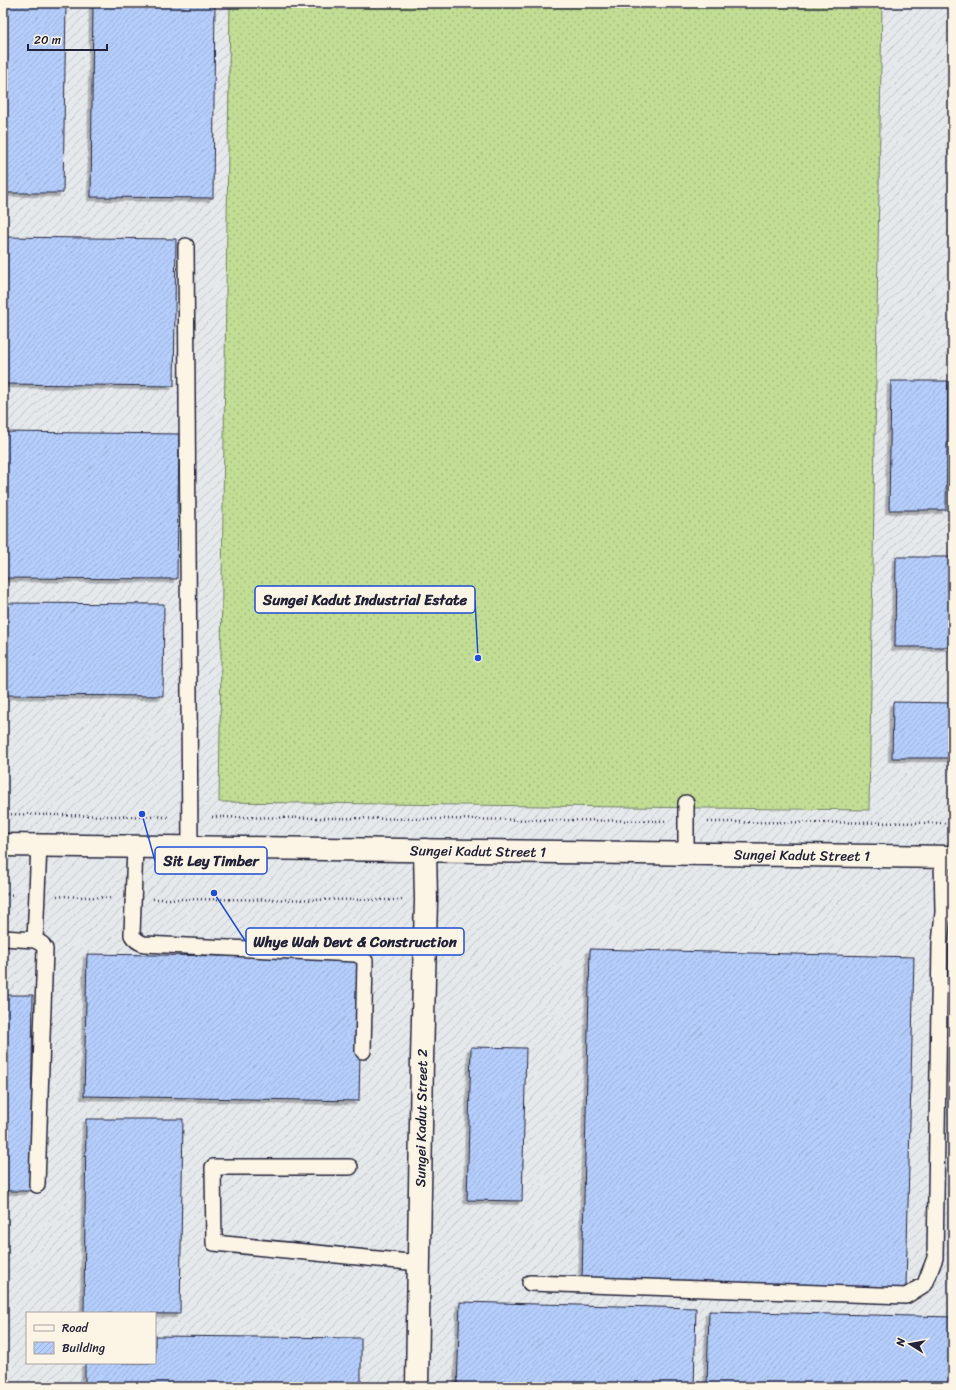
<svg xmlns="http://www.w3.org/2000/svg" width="956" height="1390" viewBox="0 0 956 1390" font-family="Sriracha,sans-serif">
<defs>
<pattern id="industrial-furrows" width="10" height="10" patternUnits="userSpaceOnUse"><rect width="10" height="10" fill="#e6e9ec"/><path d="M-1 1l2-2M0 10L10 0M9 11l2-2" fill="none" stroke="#c5c8cb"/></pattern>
<pattern id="grass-dots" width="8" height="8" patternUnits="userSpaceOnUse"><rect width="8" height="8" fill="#c2dd94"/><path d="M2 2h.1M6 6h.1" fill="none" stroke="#a6bd80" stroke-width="1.8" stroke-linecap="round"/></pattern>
<pattern id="building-hatch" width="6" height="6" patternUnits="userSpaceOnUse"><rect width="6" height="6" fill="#b4cdfb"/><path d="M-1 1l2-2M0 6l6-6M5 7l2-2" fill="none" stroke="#9ab0d8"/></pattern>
<filter id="shadow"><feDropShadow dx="-3.5" dy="3.5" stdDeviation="0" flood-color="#0004"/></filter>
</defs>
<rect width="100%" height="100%" fill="#fcf5e5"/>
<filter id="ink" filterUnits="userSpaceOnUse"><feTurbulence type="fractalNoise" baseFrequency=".025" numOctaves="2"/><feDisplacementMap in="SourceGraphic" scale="8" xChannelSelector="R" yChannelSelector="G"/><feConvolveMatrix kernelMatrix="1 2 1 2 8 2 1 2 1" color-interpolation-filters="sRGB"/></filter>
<g filter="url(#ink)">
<!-- industrial -->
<path fill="url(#industrial-furrows)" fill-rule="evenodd" d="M3 3H953V1387H3ZM27 1313H155V1363H27Z"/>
<!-- grass -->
<path fill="url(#grass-dots)" stroke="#728068" d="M230 3H882L869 810 219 802Z"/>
<!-- building -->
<path fill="url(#building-hatch)" stroke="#22223b" filter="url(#shadow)" d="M3 3H66L63 193H3Z
M93 3H215L213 198 91 197Z
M3 237 176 239 174 386 3 384Z
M891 381H948L946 510H889Z
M3 432 179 434 177 579 3 578Z
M896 557H953V647H895Z
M3 603 164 604 163 696 3 695Z
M893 702 953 703V758H892Z
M590 949 914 957 906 1288 582 1280Z
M87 954 362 958 359 1101 84 1096Z
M3 995H33L30 1191H3Z
M471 1047 526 1048 522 1201 467 1200Z
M86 1119H183L180 1314 84 1313Z
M460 1302 696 1308 694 1387H457Z
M709 1311 953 1317V1387H707Z
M155 1336 361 1338V1387H85V1363H155Z"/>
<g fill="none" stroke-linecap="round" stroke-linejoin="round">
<!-- lane casing -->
<g stroke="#22223b" stroke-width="18">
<path id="lane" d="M186 246 190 847
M686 803V854
M135 846 132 935C135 940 138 942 144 944L356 954 362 957 365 961 363 1051
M3 938 35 940 42 944 45 949 37 1185
M35 940 39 845
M350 1167H213L214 1243 419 1263
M530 1283 906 1296 925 1284 935 1258 940 944 943 912 942 857"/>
</g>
<!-- street casing -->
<g stroke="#22223b" stroke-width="25">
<g id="street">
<path id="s1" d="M417 1387 422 1059 426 900 425 850"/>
</g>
</g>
<!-- secondary casing -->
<g stroke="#22223b" stroke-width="25">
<g id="secondary">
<path id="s2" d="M3 845 953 857"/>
</g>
</g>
<!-- path -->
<path stroke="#22223b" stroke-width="2.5" stroke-dasharray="1 3" stroke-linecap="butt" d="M3 814 169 817
M212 817 665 821
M708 822 953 823
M3 894 16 895
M57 896 112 898
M153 899 402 900"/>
<!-- lane -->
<use href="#lane" stroke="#fcf5e5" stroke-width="15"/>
<!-- street -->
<use href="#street" stroke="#fcf5e5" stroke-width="22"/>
<!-- secondary -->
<use href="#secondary" stroke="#fcf5e5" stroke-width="22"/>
</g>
</g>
<g text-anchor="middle" stroke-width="3" stroke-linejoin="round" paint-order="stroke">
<!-- street labels -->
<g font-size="14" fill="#22223b" stroke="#fcf5e5">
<text dy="5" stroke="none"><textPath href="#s2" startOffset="475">Sungei Kadut Street 1</textPath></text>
<text dy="5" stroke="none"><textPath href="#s2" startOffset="799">Sungei Kadut Street 1</textPath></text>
<text dy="5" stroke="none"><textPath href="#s1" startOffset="269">Sungei Kadut Street 2</textPath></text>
</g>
</g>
<!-- callouts -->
<path fill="none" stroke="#1d4ed8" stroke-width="1.5" d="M478 658L475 600M142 814L155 861M214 893L246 942"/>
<g fill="#1d4ed8" stroke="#fcf5e5" stroke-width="1.5">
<circle cx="478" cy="658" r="4"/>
<circle cx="142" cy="814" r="4"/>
<circle cx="214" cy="893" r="4"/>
</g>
<g fill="#fcf5e5" stroke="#1d4ed8" stroke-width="1.5">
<rect x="255" y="586" width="220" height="27" rx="4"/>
<rect x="155" y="847" width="112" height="27" rx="4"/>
<rect x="246" y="928" width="218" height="27" rx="4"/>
</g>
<g font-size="15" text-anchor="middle" font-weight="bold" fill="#22223b">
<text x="365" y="605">Sungei Kadut Industrial Estate</text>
<text x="211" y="866">Sit Ley Timber</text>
<text x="355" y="947">Whye Wah Devt &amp; Construction</text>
</g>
<!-- margin -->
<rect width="956" height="1390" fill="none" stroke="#fcf5e5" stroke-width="16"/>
<rect x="8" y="8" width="940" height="1374" fill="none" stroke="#22223b" stroke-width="1.5" filter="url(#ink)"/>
<!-- legend -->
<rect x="26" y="1312" width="130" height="52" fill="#fcf5e5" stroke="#a5a1a1"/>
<rect x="34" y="1325" width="20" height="6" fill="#fcf5e5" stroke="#a5a1a1"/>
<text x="62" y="1332" font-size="12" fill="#22223b">Road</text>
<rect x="34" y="1342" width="20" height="12" fill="url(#building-hatch)" stroke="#a5a1a1"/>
<text x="62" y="1352" font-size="12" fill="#22223b">Building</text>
<!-- north arrow -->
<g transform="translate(910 1344) rotate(281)" stroke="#fcf5e5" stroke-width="3" paint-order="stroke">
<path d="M0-3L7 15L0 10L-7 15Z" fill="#22223b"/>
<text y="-6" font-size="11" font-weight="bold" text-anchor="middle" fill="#22223b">N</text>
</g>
<!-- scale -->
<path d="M28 44v6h79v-6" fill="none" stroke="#22223b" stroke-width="2"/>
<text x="34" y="44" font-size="12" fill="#22223b" stroke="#fcf5e5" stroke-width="3" paint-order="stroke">20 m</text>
</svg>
